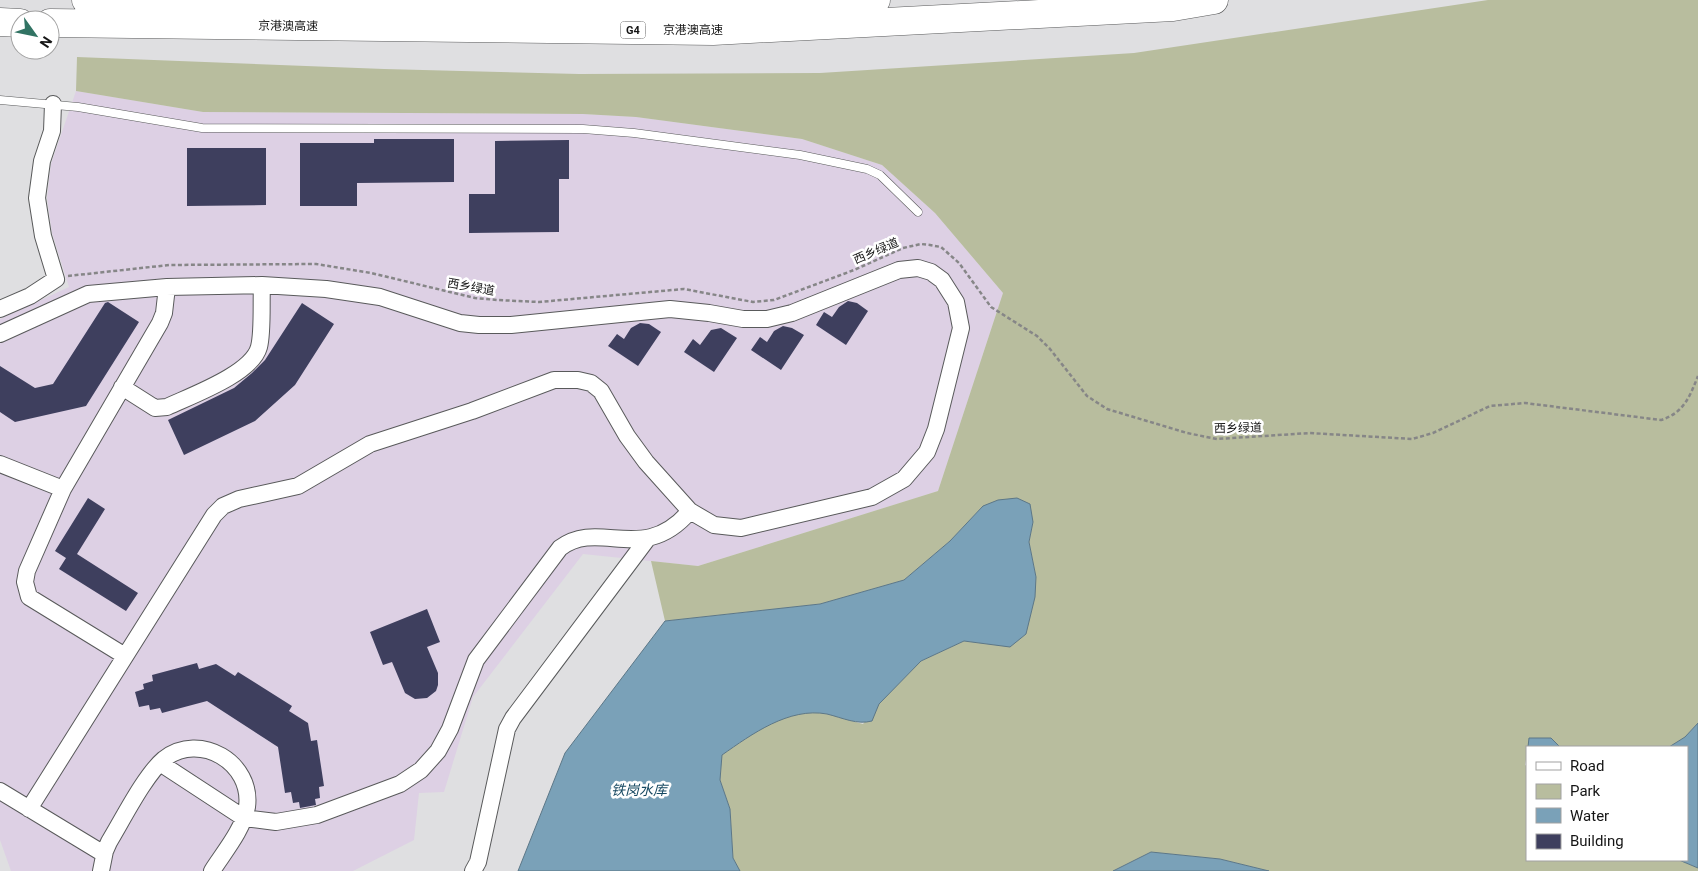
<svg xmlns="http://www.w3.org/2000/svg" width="1698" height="871" viewBox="0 0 1698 871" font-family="Roboto,'Noto Sans SC',sans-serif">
<rect width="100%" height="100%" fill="#dfdfe1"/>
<!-- industrial -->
<path fill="#ddd0e4" d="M76 91 203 112 583 114 636 117 802 139 882 165 935 213 1003 293 938 491 698 566 583 554 473 697 444 792 419 793 414 840 353 871H11L0 840V319L69 287 52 233 47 198 51 164Z"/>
<!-- green -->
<path fill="#b8bd9e" d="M1488 0H1698V723L1685 737 1669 747H1560L1551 738H1530L1525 765 1527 766V860H1679L1698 868V871H1269L1220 859 1151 852 1113 871H740L733 858 730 809 720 780 721 755C746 738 775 717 805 712 823 710 845 719 863 724L878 704 921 661 964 641 1010 646 1026 634 1036 577 1029 542 1033 522 983 506 950 541 904 580 820 604 665 621 651 561 698 566 938 491 1003 293 935 213 882 165 802 139 636 117 583 114 203 112 76 91 77 57 384 69 579 74 820 73 1134 53Z"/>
<!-- water -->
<path fill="#7aa1b8" stroke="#5c7787" d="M1017 498 1030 504 1033 522 1029 542 1036 577 1035 597 1026 634 1010 647 964 641 921 661 879 704 872 721C857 725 843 718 827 714 789 707 752 734 722 755L720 780 730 809 733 858 740 871H518L565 753 665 621 820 604 904 580 950 541 983 506 998 500Z
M1698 723V868L1679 860H1687V747H1669L1685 737Z
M1529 738H1551L1560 747H1528Z
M1151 852 1220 859 1269 871H1113Z"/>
<!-- building -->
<path fill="#3e3f5e" d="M374 139H454V182L357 183V206H300V143H374Z
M569 140V179H559V232L469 233V194H495V141Z
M187 148H266V205L187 206Z
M848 301 857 303 868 311 846 345 816 325 824 312 832 317 839 307Z
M108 302 139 322 86 406 15 422 0 412V366L35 388 53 384 105 303Z
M302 303 334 324 295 385 255 421 184 455 168 420 234 388 252 373 265 360Z
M640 323 649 324 661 332 638 366 608 346 617 334 624 339 631 328Z
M783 326 792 328 804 335 781 370 751 350 760 337 767 342 774 331Z
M721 328 737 338 714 372 684 352 693 339 700 345 711 330Z
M88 498 105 509 77 554 138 593 126 611 59 569 66 558 55 551Z
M427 609 440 642 427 647 438 673V685L436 691 427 698 415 699 405 693 392 662 383 665 370 632Z
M197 663 199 669 216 664 235 676 238 672 292 706 289 711 308 723 311 741 317 740 324 786 319 787 320 798 315 799 316 805 300 808 299 802 293 803 291 792 285 793 278 747 207 701 162 713 160 708 150 710 149 705 139 707 135 692 144 689 143 684 153 681 152 675Z"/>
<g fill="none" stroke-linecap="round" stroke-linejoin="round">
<!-- service casing -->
<g stroke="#595a5b" stroke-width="9">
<path id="service" d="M0 100 78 107 202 128 583 129 634 133 800 155 867 169 880 175 918 212"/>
</g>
<!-- minor casing -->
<g stroke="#595a5b" stroke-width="18">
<path id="minor" d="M0 309 30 296 56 279 43 236 37 198 42 161 52 131 53 104
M0 334 88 294 167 287 262 285 326 289 380 297 460 323 479 325H511L670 309 709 313 743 319H767L792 313 899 270 918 268 931 272 942 280 956 302 961 328 936 429 927 452 904 479 872 497 741 528 714 525 690 511 646 462 627 436 601 391 591 383 578 380H554L472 411 370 444 298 486 239 499 223 506 214 515 29 809
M122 387 155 408 167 407C190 396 252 374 259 347 263 332 261 302 262 285
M0 464 63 489
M125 656 29 597 25 582 27 571 63 489 160 323 164 313 167 287
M160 763 244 818 276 822 317 815 400 784 421 770 438 751 450 729 476 660 560 548C600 518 643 566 690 511
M0 791 104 854
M101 871 105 851 109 842C123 819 145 775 164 759 200 731 253 763 247 807 243 830 224 852 212 871
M473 871 478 862 507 729 513 718 648 538"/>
</g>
<!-- motorway casing -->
<g stroke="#595a5b" stroke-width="29">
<path id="motorway" d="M86 0 430 8 808 4 876 0
M0 22 20 23
M50 23 713 31 1173 7 1214 0"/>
</g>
<!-- path -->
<path stroke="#868687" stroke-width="2.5" stroke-dasharray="4 2.5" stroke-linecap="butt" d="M68 276 169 265 316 264 371 273 475 298 497 300 539 302 684 289 753 302 774 300 854 270 903 248 921 244 930 245 941 247 959 263 991 307 1037 336 1050 349 1087 396 1107 409 1187 433 1217 439 1310 433 1412 439 1433 433 1490 406 1525 403 1661 420C1684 413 1690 396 1698 376"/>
<!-- service -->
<use href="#service" stroke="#fff" stroke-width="8"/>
<!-- minor -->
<use href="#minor" stroke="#fff" stroke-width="16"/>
<!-- motorway -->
<use href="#motorway" stroke="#fff" stroke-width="28"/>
</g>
<g text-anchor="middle" stroke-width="5" stroke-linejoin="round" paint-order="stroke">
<!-- shield labels -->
<rect fill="#fff" stroke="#5b5b5b" stroke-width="1" x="620.5" y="21.5" width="25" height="17" rx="4"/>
<g font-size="11" font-weight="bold" fill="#151515">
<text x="633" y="34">G4</text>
</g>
<!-- street labels -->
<g font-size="12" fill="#151515" stroke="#fff">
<text transform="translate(288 26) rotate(1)" y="4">京港澳高速</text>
<text x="693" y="34">京港澳高速</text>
<text transform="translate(876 251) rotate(-23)" y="4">西乡绿道</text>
<text transform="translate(471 287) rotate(10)" y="4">西乡绿道</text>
<text transform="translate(1238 428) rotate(-1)" y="4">西乡绿道</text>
</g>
<!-- water labels -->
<g font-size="14" font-style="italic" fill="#174962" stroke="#fff">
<text x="639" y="795">铁岗水库</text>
</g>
</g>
<!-- legend -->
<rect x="1526" y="746" width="162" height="115" fill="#ffffff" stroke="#a1a1a1"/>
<rect x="1536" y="762" width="25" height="8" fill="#ffffff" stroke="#a1a1a1"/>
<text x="1570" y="771" font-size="15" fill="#151515">Road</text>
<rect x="1536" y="784" width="25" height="15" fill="#b8bd9e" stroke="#a1a1a1"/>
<text x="1570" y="796" font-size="15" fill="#151515">Park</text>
<rect x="1536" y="808" width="25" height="15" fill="#7aa1b8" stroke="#a1a1a1"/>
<text x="1570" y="821" font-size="15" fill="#151515">Water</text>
<rect x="1536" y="834" width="25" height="15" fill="#3e3f5e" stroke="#a1a1a1"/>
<text x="1570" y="846" font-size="15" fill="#151515">Building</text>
<!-- north arrow -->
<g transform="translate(35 35) rotate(123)"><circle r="24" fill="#ffffff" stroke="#a1a1a1"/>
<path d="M0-4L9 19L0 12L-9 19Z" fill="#317363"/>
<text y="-8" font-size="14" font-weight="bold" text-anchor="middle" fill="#151515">N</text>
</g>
</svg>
